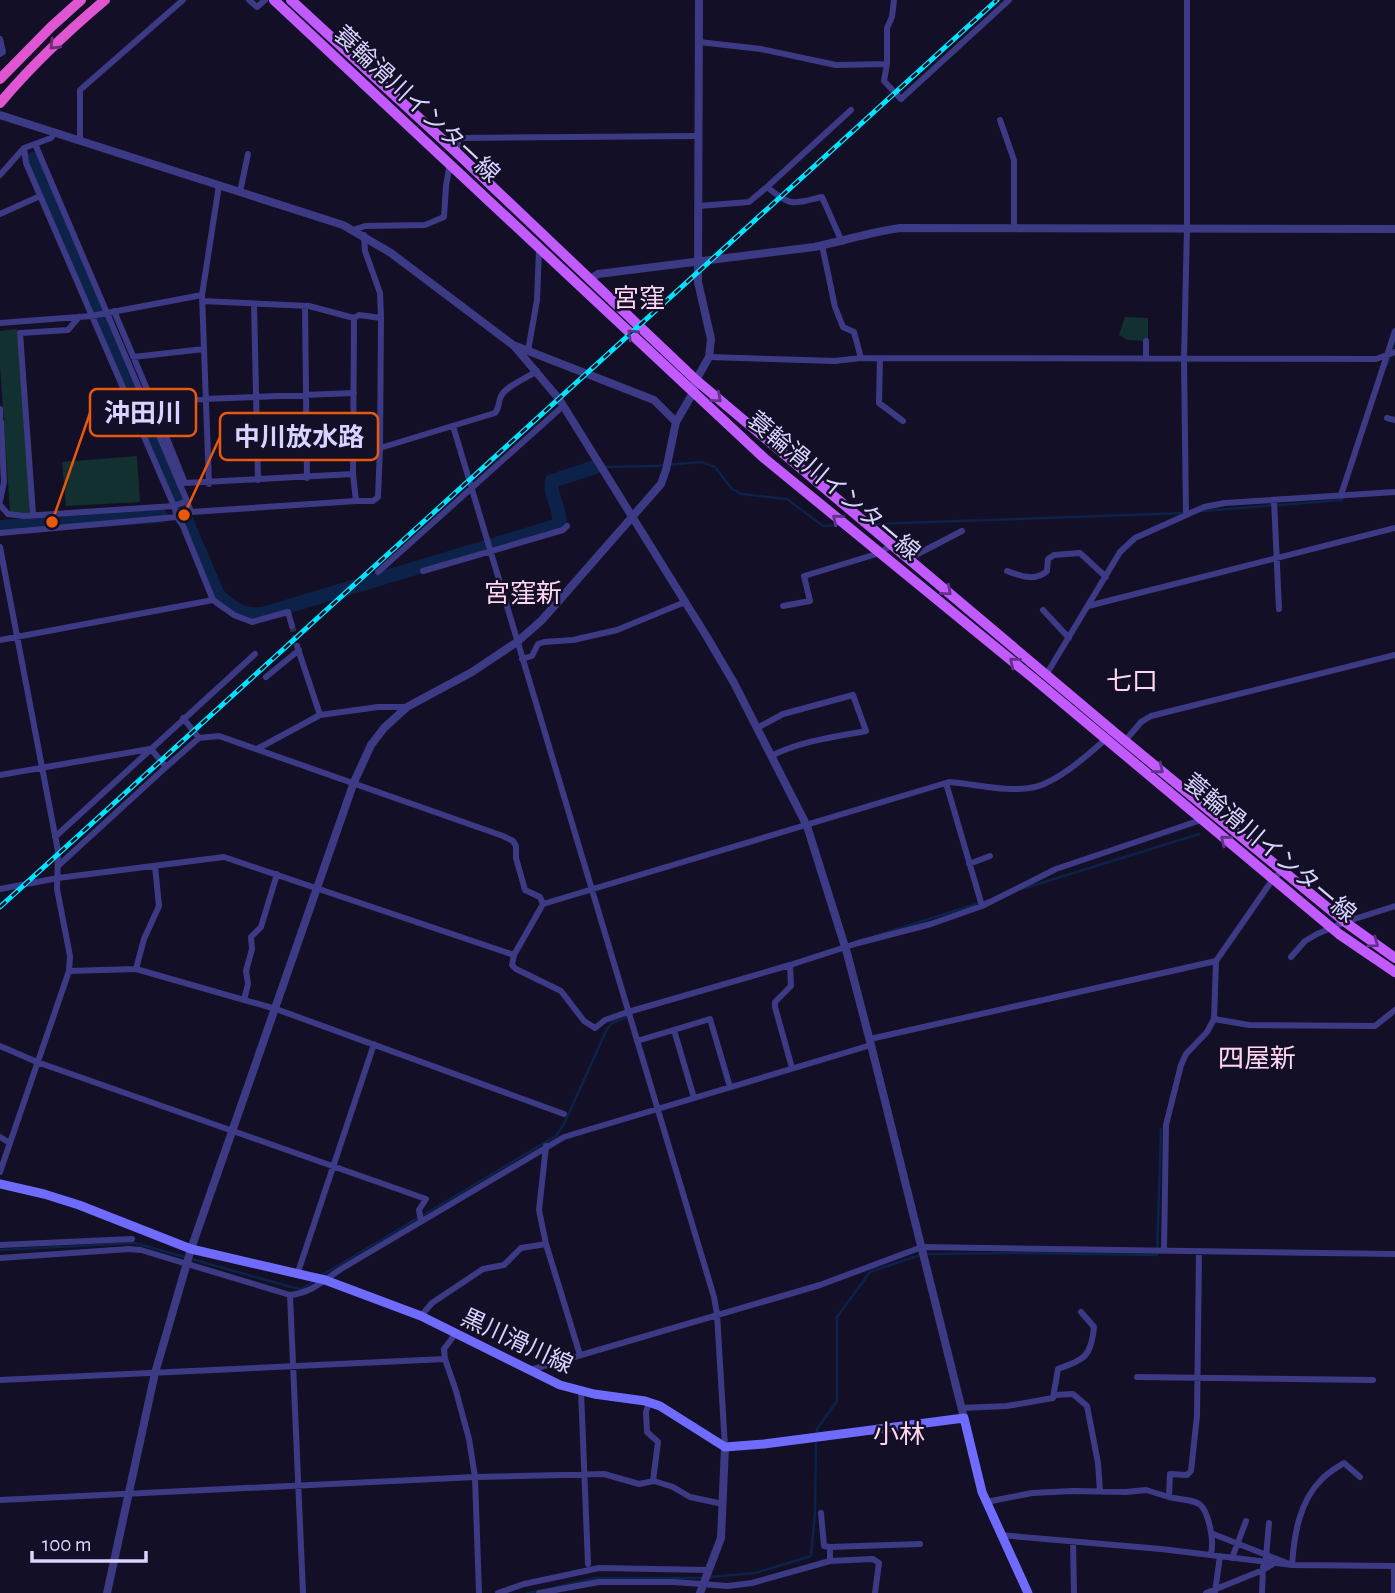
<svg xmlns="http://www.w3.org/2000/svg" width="1395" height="1593" viewBox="0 0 1395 1593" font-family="'Alegreya Sans','Noto Sans JP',sans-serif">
<rect width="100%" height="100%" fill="#130f26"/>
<!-- green -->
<path fill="#12302f" d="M1125 317 1148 318V341L1127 340 1119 335Z
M17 329 31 506 29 513 21 514 10 512 0 365V331Z
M137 456 140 502 66 506 62 462Z"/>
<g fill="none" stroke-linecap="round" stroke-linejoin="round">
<!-- stream -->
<path stroke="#0c2248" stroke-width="2.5" d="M1387 365 1395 341
M605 467 654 466 702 462 715 467 732 489 741 494 787 499 823 526 842 525
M1202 511 1342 500 1343 497
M873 524 1185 513
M1022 889 1199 834
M875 936 989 900
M0 1250 135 1243 287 1286 301 1289 314 1281
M927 1254 1021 1253 1157 1255 1161 1129
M319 1277 556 1136 564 1124 607 1029 612 1023 629 1016
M817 1434V1429L837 1401V1317L870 1272 920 1255
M709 1577 755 1573 811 1556 815 1513 816 1441
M556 1587 596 1578H702
M527 1593 539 1591"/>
<!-- river -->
<path stroke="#0c2248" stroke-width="14" d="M33 159 218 595C232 609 247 618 266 613L559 525C562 510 549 496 552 481L595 467
M0 527 161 516"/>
<!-- minor-tunnel -->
<path stroke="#312d47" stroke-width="6" stroke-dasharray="6 3" stroke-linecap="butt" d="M292 626 297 646"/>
<!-- minor -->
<path stroke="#3d3a85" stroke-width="6" d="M249 0 257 7 265 0
M0 39 3 52 0 54
M699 42 761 49 836 65 887 64V28L892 17 894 0
M887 64 884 81 901 99 1009 0
M1000 120 1014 160V227
M80 141V90L183 0
M24 148 26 163 174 506 187 501 35 144
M456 152 459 138 699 136
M0 175 24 148 51 138 55 133
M767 187 851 110
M240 192 248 154
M699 206 749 202 767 187C791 207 792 204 822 197L842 242
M0 214 40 196
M353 230 365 226 425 225 444 217 446 186 450 163
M822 245 835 307 843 327 854 332 861 358
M202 301 309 306 354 318 359 315 381 318 380 293 365 251 364 235
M254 304 258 480
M305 306 307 478
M114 311 152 401
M354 318 353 474 356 501H373L378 497 380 448 495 413C500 407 498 402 501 396 507 385 527 378 537 371
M0 323 91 316 202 295
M1146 341V357
M528 351 537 300 539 249
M133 357 204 349
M709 357 835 361 861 358 1376 359 1395 352
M880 358 879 403 903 421
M0 409V422
M1387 418 1395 420
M453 426 714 1297 717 1314 725 1447
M380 448 381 318
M353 474 185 483 152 401 354 393
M209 484 202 295 219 185
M1341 495 1395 331
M1274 500 1279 609
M0 501 4 482 1 422
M187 501 191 512 356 501
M0 505 8 514 24 516 174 506 177 517 0 533
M33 514 20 333 68 330 79 317
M1186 514 1184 359 1187 227V0
M177 517 183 526 213 600 234 615 252 622 288 612 292 626
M0 547 58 851 57 889 70 956 69 971 0 1172
M908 559 962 531
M423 571 563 530 567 526
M1007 571C1021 576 1035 582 1047 571L1048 559 1054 555 1080 553 1106 577
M378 572 563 406
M783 606 810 601 804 576 880 553 891 545
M1088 606 1395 528
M1043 610 1069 638
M0 640 213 600
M297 646 320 715
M522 659 532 656 538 644 544 642 573 640 617 630 685 602
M1046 675 1120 552 1135 538 1204 507 1225 503 1395 492
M266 677 299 650
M183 718 199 738
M757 728 783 714 853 695 866 731C834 737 801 741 771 756
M1125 741 1141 722 1151 716 1395 655
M151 749 166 767 199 738 219 736 503 836 513 841 516 846V858L525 890 540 897 543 904
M257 749 320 715 378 707H407
M0 775 150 749
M946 783 982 906 1056 869 1201 820
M55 837 255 654
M969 864 990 856
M59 865 166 767
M0 889 58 878 224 857 514 955 543 904 949 782C976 784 1009 793 1035 787 1059 781 1089 754 1107 738
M514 955 512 965 516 969 561 991 584 1021 595 1028 605 1020 628 1012 790 965
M1291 957 1305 941 1317 934 1345 922 1395 906
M136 969 144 939 159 906 155 866
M69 971 136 969 276 1009 564 1114
M244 1000 248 984 246 971 252 949 251 937 261 927 277 874
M1214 1019 1249 1025 1375 1026 1395 1010
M674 1030 694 1098
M870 1039 1216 961
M637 1041 710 1019 730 1087
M0 1046 37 1062 426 1199 419 1210 421 1221
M792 1068 775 1007V1002L791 986 790 965 858 943 931 924 982 906
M0 1137 10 1143
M546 1146 539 1210 546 1244 580 1355
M0 1245 132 1239
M1164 1250 1166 1125 1181 1065 1186 1054 1207 1032 1214 1019 1216 961 1273 879 1284 869
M1199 1251 1197 1416 1191 1471 1187 1475 1170 1474 1169 1497C1197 1503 1203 1497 1210 1527 1212 1538 1213 1544 1211 1555
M0 1258 129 1249 141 1250 290 1295
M297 1275 374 1044
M421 1316 432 1303 483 1269 504 1265 521 1248 546 1244
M456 1333 444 1349 445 1359 456 1391 469 1439 475 1477 479 1593
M530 1370 820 1285 922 1247 1395 1254
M1137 1377 1373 1380
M0 1380 445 1359
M581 1391 588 1564
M1054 1395 1073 1394 1087 1406 1098 1463 1100 1491
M649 1402 646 1412 647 1432 658 1442 653 1481
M962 1408 1007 1406 1053 1398 1058 1369C1085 1359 1091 1357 1094 1327L1081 1312
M0 1500 475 1477 604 1474 639 1484 654 1481 673 1487 690 1497 723 1504
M986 1502 1032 1493 1073 1491 1126 1492 1146 1490 1169 1497
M821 1513 824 1546 830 1547V1561
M1213 1534 1292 1565C1294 1536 1299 1502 1321 1480 1327 1473 1336 1468 1344 1463L1360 1477
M1000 1535 1161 1549 1292 1565 1395 1566
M1073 1542 1074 1593
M830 1547 920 1544
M1266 1557 1269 1523
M1232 1558 1246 1521
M1215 1592 1220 1556
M303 1593 290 1295C311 1293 323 1281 341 1269L564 1137 871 1045
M498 1593 524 1584 599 1568 709 1570
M539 1593 599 1582H674L728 1586 752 1583 830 1561 873 1559 879 1563 875 1593
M1206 1593 1263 1570 1273 1564
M1262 1593 1263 1567
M1394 1593V1566"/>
<!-- tertiary -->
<path stroke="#3d3a85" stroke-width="8" d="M0 115 343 225 391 253 513 345 654 400 676 422 694 391 696 380 709 357 711 339 698 282 699 0
M589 280 598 274 814 247C843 241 871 232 900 228L1395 229
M515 347 559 399 707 637 734 683 807 826 847 953 871 1045 964 1418
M107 1593 155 1373 191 1249 354 782 371 745 384 728 407 707 472 672 517 642 542 620 661 484 666 470 676 422
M700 1593 721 1538 725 1447"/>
<!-- secondary -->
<path stroke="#6f6bff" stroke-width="9" d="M0 1184 44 1194 79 1205 191 1249 325 1280 421 1316 560 1385 594 1394 645 1401 660 1406 725 1447 764 1444 964 1418 982 1492 1028 1593"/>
<!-- primary -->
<path stroke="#c25bff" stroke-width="10" d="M274 0 764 458 1033 678 1339 934 1395 972
M291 0 456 152 696 380 1114 732 1345 922 1395 958"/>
<!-- trunk -->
<path stroke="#e055d1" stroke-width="10" d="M0 79 51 27 81 0
M0 103C32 65 67 32 105 0"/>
<!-- rail casing -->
<g stroke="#00e5ff" stroke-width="5">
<path id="rail" d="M0 907 997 0"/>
</g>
<!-- rail -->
<use href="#rail" stroke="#130f26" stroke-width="2.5" stroke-dasharray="8" stroke-linecap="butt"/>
</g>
<!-- one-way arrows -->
<defs><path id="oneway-chevron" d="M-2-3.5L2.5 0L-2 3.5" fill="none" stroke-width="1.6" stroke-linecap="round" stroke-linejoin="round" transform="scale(1.75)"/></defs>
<use stroke="#6f2e73" href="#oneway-chevron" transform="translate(54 45) rotate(135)"/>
<g stroke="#623188">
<use href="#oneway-chevron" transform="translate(632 334) rotate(-137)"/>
<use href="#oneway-chevron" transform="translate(717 398) rotate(41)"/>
<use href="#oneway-chevron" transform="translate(837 519) rotate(-140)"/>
<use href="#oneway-chevron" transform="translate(947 591) rotate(41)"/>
<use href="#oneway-chevron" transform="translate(1014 662) rotate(-141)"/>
<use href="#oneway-chevron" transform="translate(1159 769) rotate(39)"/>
<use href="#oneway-chevron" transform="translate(1225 840) rotate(-141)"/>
<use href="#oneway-chevron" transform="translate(1374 943) rotate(36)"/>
</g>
<g text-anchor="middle" stroke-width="5" stroke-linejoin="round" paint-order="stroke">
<!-- street labels -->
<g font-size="24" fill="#d9d4ff" stroke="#130f26">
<text transform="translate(417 104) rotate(43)" y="8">蓑輪滑川インター線</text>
<text transform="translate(834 486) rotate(40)" y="8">蓑輪滑川インター線</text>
<text transform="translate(1270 848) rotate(40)" y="8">蓑輪滑川インター線</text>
<text transform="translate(517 1341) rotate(25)" y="8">黒川滑川線</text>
</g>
<!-- neighbourhood labels -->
<g font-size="26" fill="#ffd6f0" stroke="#130f26">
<text x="639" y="307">宮窪</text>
<text x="523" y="602">宮窪新</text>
<text x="1132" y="690">七口</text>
<text x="1257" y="1067">四屋新</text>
<text x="899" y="1443">小林</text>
</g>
</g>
<!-- callouts -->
<path fill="none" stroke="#e8590c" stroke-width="2.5" d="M52 522L90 413M184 515L220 437"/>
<g fill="#e8590c" stroke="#130f26" stroke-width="2.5">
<circle cx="52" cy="522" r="7"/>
<circle cx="184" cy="515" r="7"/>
</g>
<g fill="#130f26" stroke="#e8590c" stroke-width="2.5">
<rect x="90" y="389" width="106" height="47" rx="7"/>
<rect x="220" y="413" width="158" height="47" rx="7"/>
</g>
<g font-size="26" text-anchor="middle" font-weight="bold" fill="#d9d4ff">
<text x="143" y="422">沖田川</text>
<text x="299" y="446">中川放水路</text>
</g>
<!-- scale -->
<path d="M32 1551v10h114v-10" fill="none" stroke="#d9d4ff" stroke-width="3.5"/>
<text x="42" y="1551" font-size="21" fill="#d9d4ff" stroke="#130f26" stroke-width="5" paint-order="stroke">100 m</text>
</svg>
